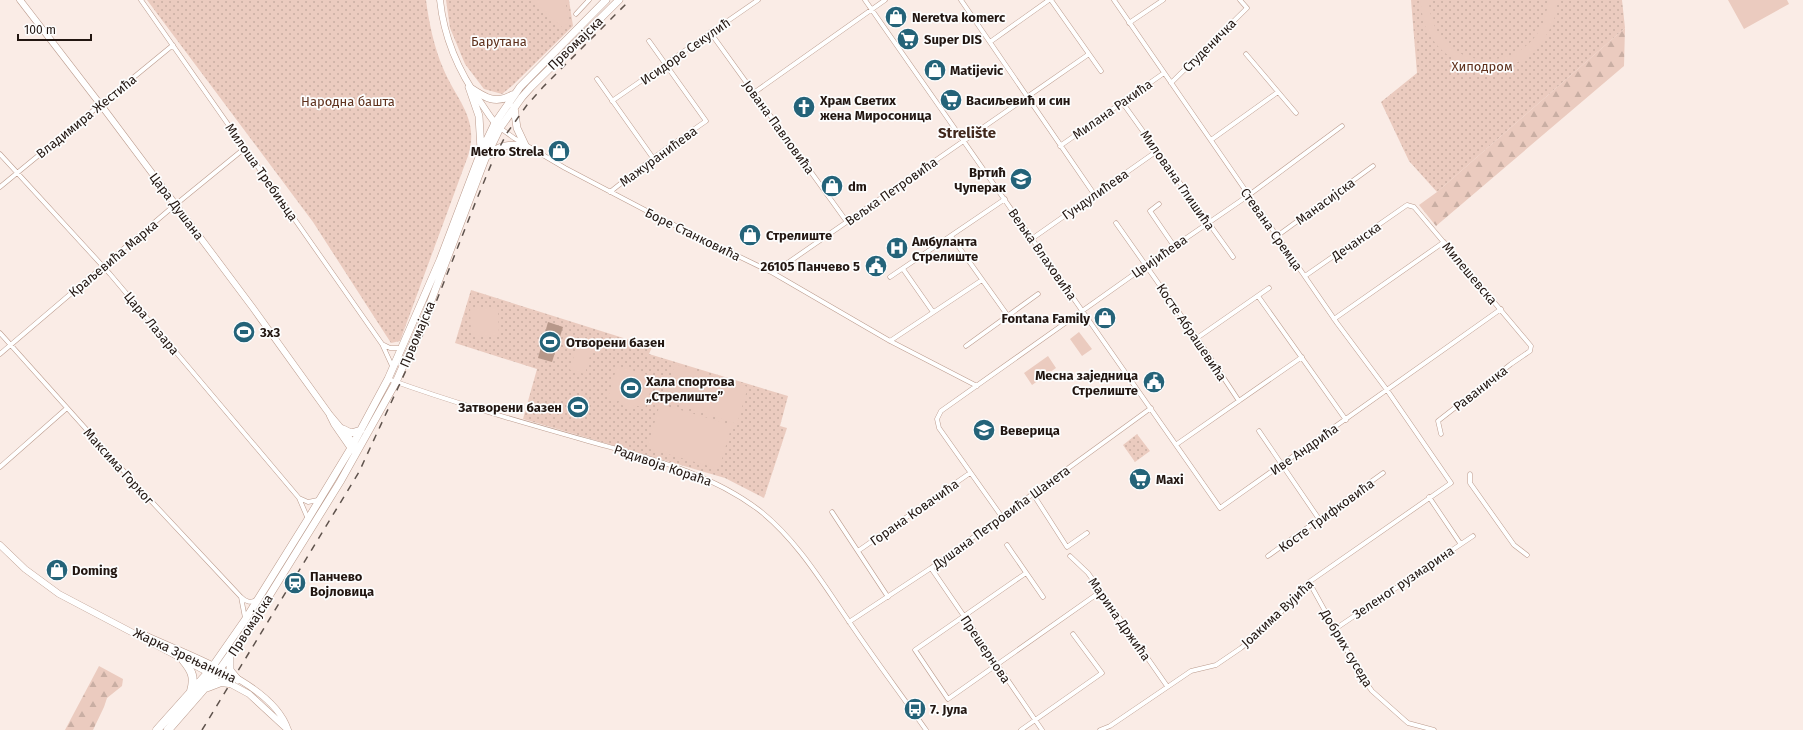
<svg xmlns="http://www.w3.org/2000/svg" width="1803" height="730" viewBox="0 0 1803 730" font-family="'Fira Sans',sans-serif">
<defs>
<pattern id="grass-dots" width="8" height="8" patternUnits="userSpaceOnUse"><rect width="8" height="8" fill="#ebcbbf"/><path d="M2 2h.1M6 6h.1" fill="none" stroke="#c9aea3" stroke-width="1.8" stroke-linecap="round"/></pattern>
<pattern id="forest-firs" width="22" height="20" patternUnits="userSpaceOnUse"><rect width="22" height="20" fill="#ebcbbf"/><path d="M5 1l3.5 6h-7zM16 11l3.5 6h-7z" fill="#c9aea3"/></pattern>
</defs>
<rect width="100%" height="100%" fill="#faece6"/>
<!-- grass -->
<path fill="url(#grass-dots)" d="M147 0H426C429 23 434 47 443 68 456 100 480 118 468 156L400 341 391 343 313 222Z
M446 0H569L573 26 513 85 502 94 484 89 465 64 450 28Z
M1411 0H1622L1625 28 1437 192 1409 161 1381 102 1417 73Z
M471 290 652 347 649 354 788 396 780 426 787 428 764 498 725 478 523 419 537 369 455 343Z
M1137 434 1150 451 1135 462 1123 445Z"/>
<!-- forest -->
<path fill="url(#forest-firs)" d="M1625 28 1624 66 1436 226 1419 205 1437 192Z
M99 666 123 679 122 686 107 698 104 707 93 730H65Z"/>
<!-- garden -->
<path fill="#ebcbbf" d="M534 0H565L569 21 563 28 533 1Z
M1420 0H1429C1429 5 1429 11 1431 15 1447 82 1545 71 1548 0H1557C1558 13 1552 27 1545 37 1541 43 1537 50 1531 54 1497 81 1446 69 1427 30 1422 20 1422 10 1420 0Z
M1728 0H1787L1789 4 1744 29Z
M470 307H498L499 336H471Z
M1079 332 1092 349 1082 356 1070 339Z
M578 341 593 345 585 374 570 370Z
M1048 356 1056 368 1032 385 1024 373Z
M675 364 748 387 737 424 663 400Z
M617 366 655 377 645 408 634 405 633 408 618 404 619 401 608 398Z
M660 404 732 425 719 469 647 448Z"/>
<!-- water -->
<path fill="#b7988a" d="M548 322 563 327 552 362 538 358Z"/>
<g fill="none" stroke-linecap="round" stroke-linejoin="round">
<!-- street casing -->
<g stroke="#bb9b8d" stroke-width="5">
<path id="street" d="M141 0 382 344 393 368
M865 0 1220 508 1501 309
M961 0 1094 194
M1051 0 1101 71
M576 14 589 0
M1129 23 1163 0
M710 32 847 222
M990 42 1049 0
M1246 54 1296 113
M597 79 653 158
M1171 83 1247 8 1240 0
M755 92 885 0
M612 101 758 0
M1122 102 1233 257
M500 128 514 138 565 168 666 221 773 273 890 341 977 386
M1211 140 1278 92
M1060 146 1164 73
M0 154 110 274 299 498 308 519
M0 187 173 45
M610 192 653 158 706 121 649 41
M1159 204 1150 211 1174 246
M1116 223 1197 338 1239 401
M951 236 1008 316
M1277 236 1373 166
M1033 238 1157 151
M903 269 933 312
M773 273 1089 54
M1305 276 1407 205 1414 207 1531 346 1530 351 1511 364 1438 421 1441 434
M890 277 1005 199
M1258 296 1346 420
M1334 319 1444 242
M0 333 138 487 241 597C246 602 250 603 257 600
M1197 338 1269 288
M890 341 982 280
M382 344 390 348H402
M966 346 1038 294
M0 354 169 210 245 148
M388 379C454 403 521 422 588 441 648 458 709 472 759 510 796 539 822 582 848 620 873 657 900 693 926 730
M1259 431 1319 519
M1177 444 1302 357
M0 467 67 408
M1470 474V483L1514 545 1527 555
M1033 494 1067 547 1087 533
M1429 497 1460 543
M299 498 308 502 318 500
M832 512 888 597
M1002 517 939 428 937 419 941 411 1147 265 1249 195 1342 126
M1007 545 1043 597
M858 551 970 473
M1070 556 1088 573 1167 686
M1268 556 1383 473
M931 568 1042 730
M1026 573 915 650 948 699 1100 592
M1309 582 1361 676 1372 691 1408 723 1434 730
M241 597 245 618
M849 622 931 568 1151 408
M1335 629 1473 536
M1021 730 1102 673 1073 634
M1100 730 1110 726 1191 671 1216 665 1241 648 1270 624 1309 582 1451 483 1387 390 1337 323 1114 0"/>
</g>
<!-- secondary casing -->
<g stroke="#bb9b8d" stroke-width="7">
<path id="secondary" d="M20 0 107 113 253 308 330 415 356 446
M440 0C444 39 458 71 481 103 486 110 491 119 497 125
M330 416 334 424 352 450
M0 545 25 569 59 594 211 674
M140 633C182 653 273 682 288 730
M225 681 249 694 288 730"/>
</g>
<!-- primary casing -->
<g stroke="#bb9b8d" stroke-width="8">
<path id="primary" d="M469 87 479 116 481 150
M469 87C484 97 495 105 512 95
M489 155C500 144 511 145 525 145L517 128 514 107
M343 429 351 433 361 430
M230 657V670L238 680
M208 673 245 620 308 519 351 448 388 379 440 260 481 152 495 123 520 87 606 0
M215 676 253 622 340 482 396 382 426 314 485 159 500 128 522 97 531 87 619 0"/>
</g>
<!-- highway casing -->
<g stroke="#bb9b8d" stroke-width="9">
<path id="highway" d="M183 660C192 671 195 677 191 691
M208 687 221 682 229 683
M157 730 208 673
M168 730 215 676"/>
</g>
<!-- street -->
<use href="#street" stroke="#fff" stroke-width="4"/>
<!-- secondary -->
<use href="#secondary" stroke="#fff" stroke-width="6"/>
<!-- primary -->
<use href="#primary" stroke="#fff" stroke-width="7"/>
<!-- highway -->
<use href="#highway" stroke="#fff" stroke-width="8"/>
<!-- rail -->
<path stroke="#5e524c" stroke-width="1.5" stroke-dasharray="7 7" stroke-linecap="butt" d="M202 730 359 472 427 325 476 201 493 160 507 133 527 105 543 87 630 0"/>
</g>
<!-- icons -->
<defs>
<g id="shop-disc" transform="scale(1.15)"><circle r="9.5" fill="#246379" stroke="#fdfdfd"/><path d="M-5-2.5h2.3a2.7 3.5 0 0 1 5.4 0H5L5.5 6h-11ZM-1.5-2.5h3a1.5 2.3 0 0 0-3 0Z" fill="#fff"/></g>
<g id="supermarket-disc" transform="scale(1.15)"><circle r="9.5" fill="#246379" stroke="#fdfdfd"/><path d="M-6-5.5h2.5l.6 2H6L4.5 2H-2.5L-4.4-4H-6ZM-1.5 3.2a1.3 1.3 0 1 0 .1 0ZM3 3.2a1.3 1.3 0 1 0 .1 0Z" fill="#fff"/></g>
<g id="church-disc" transform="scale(1.15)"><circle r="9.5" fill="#246379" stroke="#fdfdfd"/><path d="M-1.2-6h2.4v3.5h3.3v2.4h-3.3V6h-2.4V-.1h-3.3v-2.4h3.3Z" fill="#fff"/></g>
<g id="school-disc" transform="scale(1.15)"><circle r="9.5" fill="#246379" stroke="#fdfdfd"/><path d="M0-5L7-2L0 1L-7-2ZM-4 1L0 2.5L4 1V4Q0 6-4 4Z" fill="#fff"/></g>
<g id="hospital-disc" transform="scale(1.15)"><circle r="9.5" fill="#246379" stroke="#fdfdfd"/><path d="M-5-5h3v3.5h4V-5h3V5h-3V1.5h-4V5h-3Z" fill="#fff"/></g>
<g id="civic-disc" transform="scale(1.15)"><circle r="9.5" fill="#246379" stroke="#fdfdfd"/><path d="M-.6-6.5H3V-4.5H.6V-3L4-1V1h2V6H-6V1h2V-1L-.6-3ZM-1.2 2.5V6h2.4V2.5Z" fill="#fff"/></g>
<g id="stadium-disc" transform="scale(1.15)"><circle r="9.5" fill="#246379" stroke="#fdfdfd"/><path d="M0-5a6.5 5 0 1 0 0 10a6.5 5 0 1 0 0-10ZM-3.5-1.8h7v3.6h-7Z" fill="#fff"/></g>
<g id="station-disc" transform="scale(1.15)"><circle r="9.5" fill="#246379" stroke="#fdfdfd"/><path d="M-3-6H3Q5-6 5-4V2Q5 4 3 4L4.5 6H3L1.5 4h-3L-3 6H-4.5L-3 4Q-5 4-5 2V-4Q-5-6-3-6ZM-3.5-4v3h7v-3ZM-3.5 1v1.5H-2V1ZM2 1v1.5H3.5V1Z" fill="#fff"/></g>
<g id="bus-disc" transform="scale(1.15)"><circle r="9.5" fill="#246379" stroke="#fdfdfd"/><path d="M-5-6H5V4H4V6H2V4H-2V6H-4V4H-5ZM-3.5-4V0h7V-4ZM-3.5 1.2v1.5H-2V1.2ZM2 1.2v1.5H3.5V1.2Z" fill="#fff"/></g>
</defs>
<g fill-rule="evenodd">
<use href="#shop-disc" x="896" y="17"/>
<use href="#supermarket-disc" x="908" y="39"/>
<use href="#shop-disc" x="935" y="70"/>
<use href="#supermarket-disc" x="951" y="100"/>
<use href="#church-disc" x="804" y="107"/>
<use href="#shop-disc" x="559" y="151"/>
<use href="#school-disc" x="1021" y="179"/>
<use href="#shop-disc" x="832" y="186"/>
<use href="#shop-disc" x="750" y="235"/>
<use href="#hospital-disc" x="897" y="248"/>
<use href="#civic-disc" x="876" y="266"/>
<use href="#shop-disc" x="1105" y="318"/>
<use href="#stadium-disc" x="244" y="332"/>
<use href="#stadium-disc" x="550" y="342"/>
<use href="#civic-disc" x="1154" y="382"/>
<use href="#stadium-disc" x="631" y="388"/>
<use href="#stadium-disc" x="578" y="407"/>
<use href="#school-disc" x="984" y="430"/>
<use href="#supermarket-disc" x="1140" y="479"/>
<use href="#shop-disc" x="57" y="570"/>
<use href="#station-disc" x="295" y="583"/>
<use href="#bus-disc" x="915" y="709"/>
</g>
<g text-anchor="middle" stroke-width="3.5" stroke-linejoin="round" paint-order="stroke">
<!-- poi labels -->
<g font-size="13" font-weight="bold" fill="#221611" stroke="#fdfdfd" text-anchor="start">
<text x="912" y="22">Neretva komerc</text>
<text x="924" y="44">Super DIS</text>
<text x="950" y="75">Matijevic</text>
<text x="820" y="105">Храм Светих<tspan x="820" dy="15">жена Миросоница</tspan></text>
<text x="966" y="105">Васиљевић и син</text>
<text x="544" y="156" text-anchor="end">Metro Strela</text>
<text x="1006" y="177" text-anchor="end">Вртић<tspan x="1006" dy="15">Чуперак</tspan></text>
<text x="848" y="191">dm</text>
<text x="766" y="240">Стрелиште</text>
<text x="912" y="246">Амбуланта<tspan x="912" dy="15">Стрелиште</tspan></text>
<text x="860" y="271" text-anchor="end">26105 Панчево 5</text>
<text x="1090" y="323" text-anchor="end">Fontana Family</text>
<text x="260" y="337">3x3</text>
<text x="566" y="347">Отворени базен</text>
<text x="1138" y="380" text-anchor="end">Месна заједница<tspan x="1138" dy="15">Стрелиште</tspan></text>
<text x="646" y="386">Хала спортова<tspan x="646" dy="15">„Стрелиште”</tspan></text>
<text x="562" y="412" text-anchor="end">Затворени базен</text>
<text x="1000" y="435">Веверица</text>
<text x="1156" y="484">Maxi</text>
<text x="72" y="575">Doming</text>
<text x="310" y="581">Панчево<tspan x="310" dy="15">Војловица</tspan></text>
<text x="930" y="714">7. Јула</text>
</g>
<!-- park labels -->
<g font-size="13" fill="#5e311d" stroke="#fdfdfd">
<text x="499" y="46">Барутана</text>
<text x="1482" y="71">Хиподром</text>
<text x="348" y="106">Народна башта</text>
</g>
<!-- street labels -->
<g font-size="13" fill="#221611" stroke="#fdfdfd">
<text transform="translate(575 43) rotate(-44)" y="5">Првомајска</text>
<text transform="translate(1209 45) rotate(-45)" y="5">Студеничка</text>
<text transform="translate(685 51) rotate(-35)" y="5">Исидоре Секулић</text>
<text transform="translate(1112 109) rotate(-35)" y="5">Милана Ракића</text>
<text transform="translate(86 116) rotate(-39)" y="5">Владимира Жестића</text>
<text transform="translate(779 127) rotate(54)" y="5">Јована Павловића</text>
<text transform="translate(658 156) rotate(-36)" y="5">Мажуранићева</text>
<text transform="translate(262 172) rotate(55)" y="5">Милоша Требињца</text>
<text transform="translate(1178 180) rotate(55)" y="5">Милована Глишића</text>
<text transform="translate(891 191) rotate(-35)" y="5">Вељка Петровића</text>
<text transform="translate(1095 194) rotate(-35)" y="5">Гундулићева</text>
<text transform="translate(1325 201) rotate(-36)" y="5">Манасијска</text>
<text transform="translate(177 206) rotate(53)" y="5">Цара Душана</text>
<text transform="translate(1272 229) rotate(55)" y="5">Стевана Сремца</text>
<text transform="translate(693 234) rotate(26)" y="5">Боре Станковића</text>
<text transform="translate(1356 241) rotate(-35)" y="5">Дечанска</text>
<text transform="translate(1043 254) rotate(55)" y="5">Вељка Влаховића</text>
<text transform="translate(1159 256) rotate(-35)" y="5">Цвијићева</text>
<text transform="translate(113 258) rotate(-40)" y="5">Краљевића Марка</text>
<text transform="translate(1470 273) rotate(50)" y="5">Милешевска</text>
<text transform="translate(152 323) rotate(50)" y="5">Цара Лазара</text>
<text transform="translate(1192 332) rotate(56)" y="5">Косте Абрашевића</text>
<text transform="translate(417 334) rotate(-67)" y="5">Првомајска</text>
<text transform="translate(1480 388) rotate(-38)" y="5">Раваничка</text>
<text transform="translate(1304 449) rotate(-35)" y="5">Иве Андрића</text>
<text transform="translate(663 465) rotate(19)" y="5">Радивоја Кораћа</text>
<text transform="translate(119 466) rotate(48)" y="5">Максима Горког</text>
<text transform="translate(914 512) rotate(-35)" y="5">Горана Ковачића</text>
<text transform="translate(1326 515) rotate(-36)" y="5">Косте Трифковића</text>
<text transform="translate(1001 517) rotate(-36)" y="5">Душана Петровића Шанета</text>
<text transform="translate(1403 582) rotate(-34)" y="5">Зеленог рузмарина</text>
<text transform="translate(1277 613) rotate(-43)" y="5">Јоакима Вујића</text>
<text transform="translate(1120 619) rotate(55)" y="5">Марина Држића</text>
<text transform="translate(250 625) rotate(-57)" y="5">Првомајска</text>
<text transform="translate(1347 648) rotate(59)" y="5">Добрих суседа</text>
<text transform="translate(986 649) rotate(56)" y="5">Прешернова</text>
<text transform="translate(185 655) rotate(25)" y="5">Жарка Зрењанина</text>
</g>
<!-- quarter labels -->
<g font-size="15" font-weight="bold" fill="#41281d" stroke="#fdfdfd">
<text x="967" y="138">Strelište</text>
</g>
</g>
<!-- scale -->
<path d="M18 34v6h73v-6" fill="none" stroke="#221611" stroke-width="2"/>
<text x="24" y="34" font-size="12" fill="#221611" stroke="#fdfdfd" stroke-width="3" paint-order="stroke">100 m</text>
</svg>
